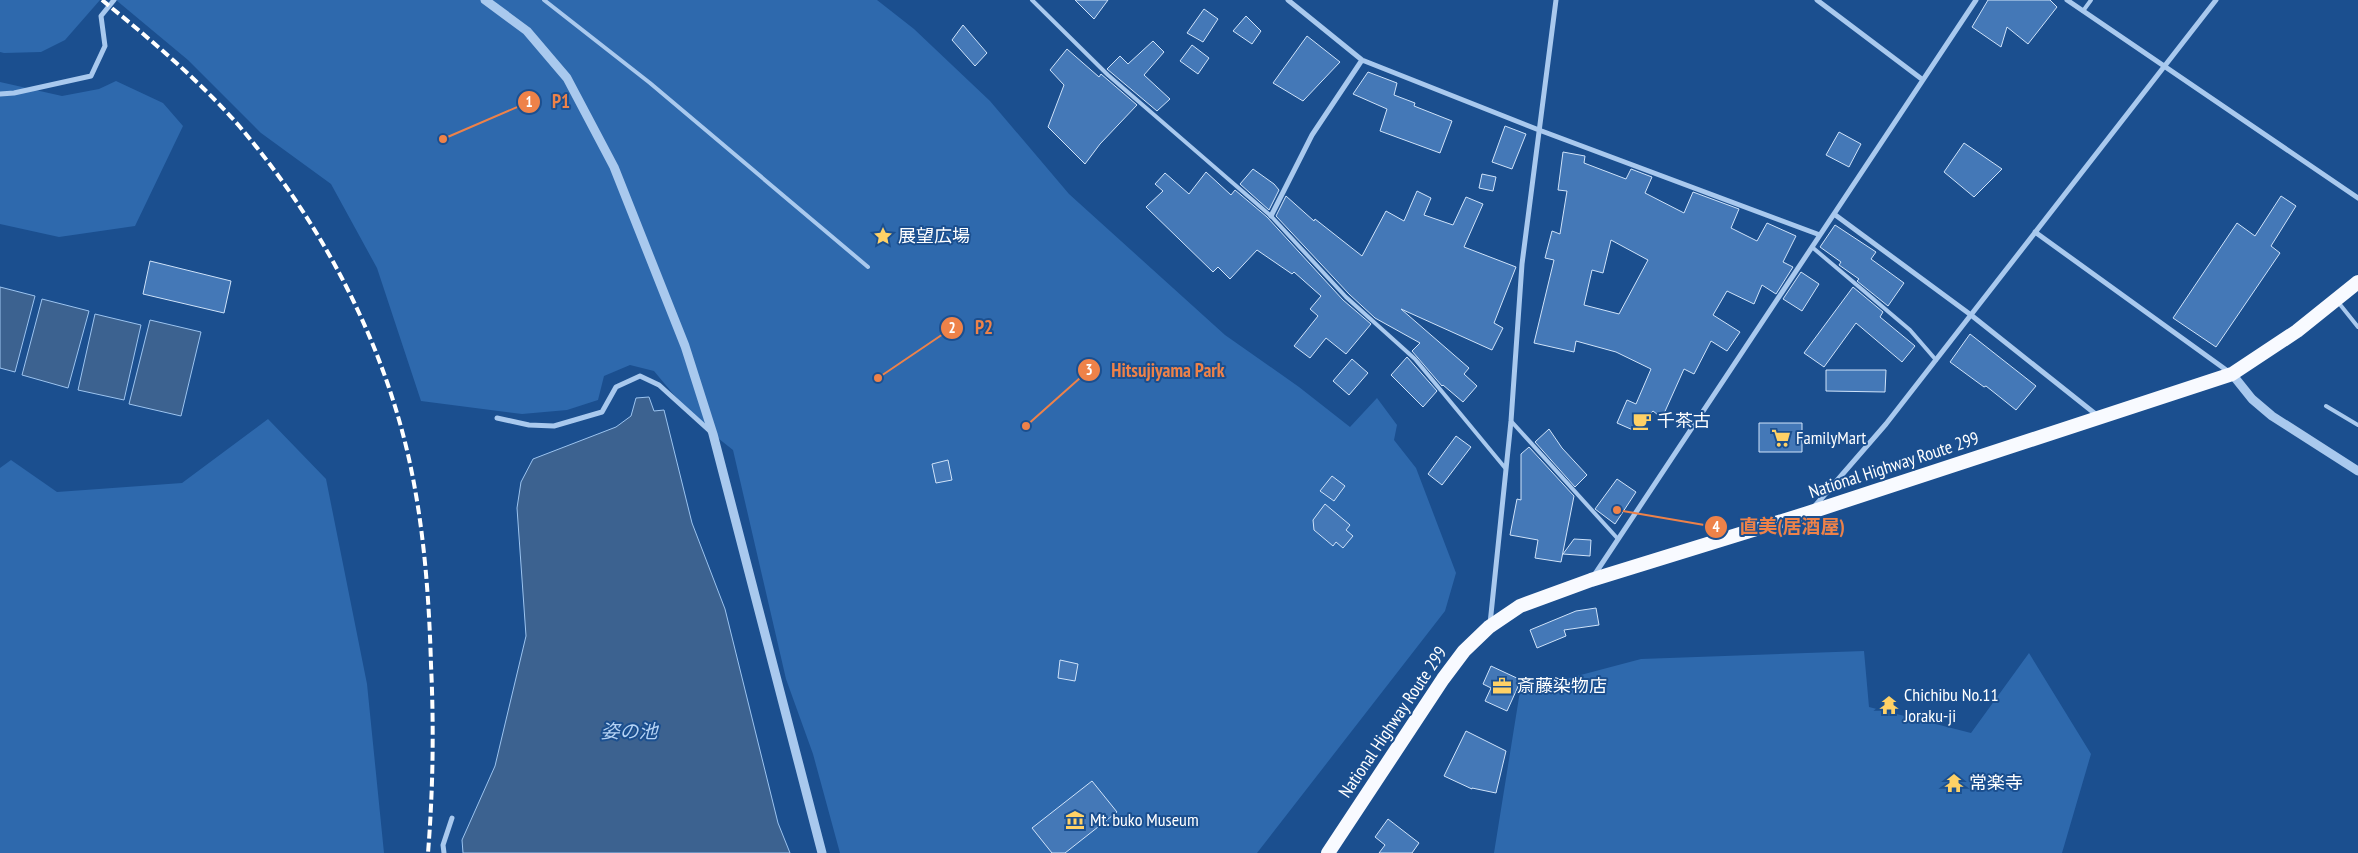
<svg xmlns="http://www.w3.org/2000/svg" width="2358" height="853" viewBox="0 0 2358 853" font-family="'PT Sans Narrow','Noto Sans JP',sans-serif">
<rect width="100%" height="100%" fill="#1b4f8f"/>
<!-- green -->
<path fill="#2e69ad" d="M0 0H100L65 40 41 52 4 53 0 52Z
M116 0H877L914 29 990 101 1069 194 1225 335 1299 387 1350 427 1377 398 1397 425 1394 440 1416 468 1456 573 1445 611 1257 853H840L813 754 786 679 733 450 694 419 654 371 630 365 604 376 598 400 567 410 522 414 421 401 377 268 331 184 261 133 188 60Z
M116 81 163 103 183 126 135 226 59 237 0 224V82L62 96 99 89Z
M268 419 326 479 367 684 384 853H0V468L11 460 57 492 182 483Z
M1864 651 1869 707 1971 733 2029 653 2091 754 2062 853H1494L1520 691 1641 659Z"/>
<!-- water -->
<path fill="#3c6290" stroke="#9cc4f0" d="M0 287 35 296 15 372 0 368Z
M42 299 89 311 68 388 22 375Z
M95 314 141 325 124 400 78 390Z
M150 320 201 332 181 416 129 404Z
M649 397 654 411 664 410 692 523 725 609 778 823 790 853H463L462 840 495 766 526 636 517 508 521 482 533 459 616 427 631 416 636 398Z"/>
<!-- building -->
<path fill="#4478b7" stroke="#cfe3fa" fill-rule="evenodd" d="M1075 0H1108L1094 19Z
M1988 0H2050L2057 7 2028 44 2007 27 2001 47 1972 27Z
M1204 9 1218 19 1203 42 1187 33Z
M1246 16 1261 31 1252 44 1233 31Z
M963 25 987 53 975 66 952 40Z
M1307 36 1340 62 1303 101 1273 83Z
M1153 41 1164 52 1144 75 1170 99 1157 111 1107 69 1120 56 1128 64Z
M1192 45 1209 58 1198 74 1180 61Z
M1067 49 1099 77 1101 74 1137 105 1100 144 1085 164 1048 127 1064 85 1050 70Z
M1368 72 1397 83 1394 95 1415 103 1414 106 1452 121 1440 153 1380 131 1387 109 1353 94Z
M1505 126 1526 134 1512 169 1492 162Z
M1839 132 1861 144 1849 167 1826 155Z
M1964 143 2002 169 1974 197 1944 172Z
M1563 152 1585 156 1584 163 1626 179 1631 169 1652 177 1645 193 1684 213 1693 192 1739 209 1731 228 1757 241 1767 223 1796 236 1783 262 1793 267 1776 294 1762 285 1754 304 1727 291 1713 315 1740 332 1727 351 1711 341 1694 374 1684 369 1662 418 1653 411 1633 430 1617 423 1627 400 1636 404 1651 369 1616 352 1576 341 1574 352 1534 343 1554 260 1545 258 1552 231 1560 234 1567 191 1558 190ZM1611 240 1648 260 1619 314 1584 305 1592 270 1603 273Z
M1253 169 1274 184 1279 190 1269 210 1240 184Z
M1206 172 1231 195 1235 190 1267 217 1343 300 1371 324 1346 354 1326 338 1310 358 1294 346 1318 316 1310 309 1321 296 1294 272 1292 274 1257 250 1230 279 1218 267 1213 272 1146 207 1163 191 1155 184 1165 173 1189 194Z
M1482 174 1496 177 1493 191 1479 188Z
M1417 191 1431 198 1424 215 1453 225 1466 197 1483 204 1464 247 1516 267 1494 323 1503 328 1492 350 1401 309 1469 368 1464 374 1477 386 1463 402 1443 385 1442 386 1412 351 1420 343 1375 318 1349 294 1276 216 1286 196 1314 221 1315 219 1362 256 1386 211 1404 221Z
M2281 196 2296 206 2271 246 2280 253 2216 347 2173 318 2237 223 2255 236Z
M1835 225 1876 252 1871 259 1904 283 1888 306 1857 281 1859 279 1839 265 1841 262 1820 247Z
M150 261 231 281 224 313 143 294Z
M1801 272 1819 284 1802 311 1783 299Z
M1853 287 1883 312 1880 317 1915 346 1902 362 1856 323 1824 367 1804 353Z
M1970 334 2036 386 2016 410 1986 386 1984 387 1950 362Z
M1407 357 1437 391 1423 407 1391 375Z
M1352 359 1368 373 1349 395 1333 381Z
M1826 370H1886L1885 392 1826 391Z
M1759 423H1802V452H1759Z
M1549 429 1562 448 1587 475 1575 487 1535 442Z
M1456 436 1471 447 1442 485 1428 474Z
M1529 447 1574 496 1561 562 1535 558 1538 540 1510 535 1517 499 1521 500V454Z
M948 460 952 480 936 483 932 464Z
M1332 476 1345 486 1334 501 1320 491Z
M1617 479 1636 492 1615 524 1595 509Z
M1325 504 1350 525 1346 530 1353 536 1343 548 1336 542 1333 546 1314 530 1313 520Z
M1574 539 1591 540 1590 556 1563 554Z
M1596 608 1599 625 1564 630 1566 636 1537 648 1530 630 1576 611Z
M1060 660 1078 664 1075 681 1058 678Z
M1491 666 1521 680 1507 711 1485 701 1491 688 1483 684Z
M1466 731 1506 751 1496 793 1472 788V789L1444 776Z
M1092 781 1117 812 1065 853H1052L1032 828Z
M1388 819 1419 843 1412 853H1379L1385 845 1375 837Z"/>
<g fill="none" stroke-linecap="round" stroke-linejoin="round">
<!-- service -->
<path stroke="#a9c9ee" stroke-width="4" d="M544 0 650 83 868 267
M1032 0 1108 75 1271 216 1346 297 1415 359 1506 469
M2083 11 2091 0
M1812 247 1910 330 1936 360
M2338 302 2358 327
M2326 406 2358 425
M1511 421 1618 539"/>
<!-- minor -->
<path stroke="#a9c9ee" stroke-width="5" d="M1288 0 1362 60 1539 130 1820 235
M1817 0 1923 80
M2067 0 2358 198
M0 94 14 93 91 76 105 46 101 16 114 0
M1834 214 1971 315 2098 416
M1271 216 1312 135 1362 60
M2035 232 2229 372
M497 418 529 425 554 426 602 412 616 387 640 376 659 385 711 432
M1814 507 1886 424 2216 0
M1593 577 1976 0
M1490 624 1511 421 1522 264 1556 0
M444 853 443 845 452 818"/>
<!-- tertiary -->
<path stroke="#a9c9ee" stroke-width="9" d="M485 0 527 31 567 78 614 167 685 346 713 434 822 853
M2232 374 2252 399 2272 416 2358 471"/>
<!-- trunk -->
<path stroke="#f8faff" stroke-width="14" d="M1328 853 1443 679 1464 651 1489 627 1520 606 1591 580 1808 513 2232 374 2297 331 2358 282"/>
<!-- rail -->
<path stroke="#fff" stroke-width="4" stroke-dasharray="9 4" stroke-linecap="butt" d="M102 0C150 39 199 80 240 127 320 221 382 338 409 459 424 527 429 596 431 665 434 728 433 791 428 853"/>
</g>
<!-- icons -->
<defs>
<g id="sight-bare" transform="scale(1.5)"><path d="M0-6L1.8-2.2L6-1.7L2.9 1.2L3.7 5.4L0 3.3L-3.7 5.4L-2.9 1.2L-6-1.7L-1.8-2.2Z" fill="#ffd166" stroke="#1b4f8f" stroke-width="2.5" paint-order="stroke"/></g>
<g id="cafe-bare" transform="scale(1.5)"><path d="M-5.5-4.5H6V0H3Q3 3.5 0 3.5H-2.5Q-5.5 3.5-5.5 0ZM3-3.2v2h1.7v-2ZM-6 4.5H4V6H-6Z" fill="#ffd166" stroke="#1b4f8f" stroke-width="2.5" paint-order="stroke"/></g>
<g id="supermarket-bare" transform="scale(1.5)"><path d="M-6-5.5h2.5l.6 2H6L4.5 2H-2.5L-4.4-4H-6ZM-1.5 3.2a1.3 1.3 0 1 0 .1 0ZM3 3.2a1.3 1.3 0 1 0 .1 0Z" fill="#ffd166" stroke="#1b4f8f" stroke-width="2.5" paint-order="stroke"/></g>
<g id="office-bare" transform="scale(1.5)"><path d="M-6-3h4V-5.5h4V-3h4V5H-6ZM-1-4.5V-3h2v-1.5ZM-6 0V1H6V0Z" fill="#ffd166" stroke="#1b4f8f" stroke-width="2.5" paint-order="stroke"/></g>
<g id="temple-bare" transform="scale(1.5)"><path d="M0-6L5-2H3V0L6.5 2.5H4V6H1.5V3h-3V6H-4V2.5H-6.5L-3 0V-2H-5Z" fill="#ffd166" stroke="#1b4f8f" stroke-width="2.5" paint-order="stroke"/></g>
<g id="museum-bare" transform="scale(1.5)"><path d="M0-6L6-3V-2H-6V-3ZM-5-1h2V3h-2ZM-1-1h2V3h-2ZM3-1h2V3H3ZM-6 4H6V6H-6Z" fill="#ffd166" stroke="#1b4f8f" stroke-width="2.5" paint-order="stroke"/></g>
</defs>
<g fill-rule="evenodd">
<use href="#sight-bare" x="883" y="236"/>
<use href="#cafe-bare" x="1642" y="421"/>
<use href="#supermarket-bare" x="1781" y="438"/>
<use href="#office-bare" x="1502" y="686"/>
<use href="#temple-bare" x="1889" y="705"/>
<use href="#temple-bare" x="1954" y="783"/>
<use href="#museum-bare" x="1075" y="820"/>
</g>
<g text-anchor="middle" stroke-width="4" stroke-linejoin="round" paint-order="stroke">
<!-- poi labels -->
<g font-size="18" fill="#fff" stroke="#1b4f8f" text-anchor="start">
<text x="898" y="242">展望広場</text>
<text x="1657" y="427">千茶古</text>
<text x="1796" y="444">FamilyMart</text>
<text x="1517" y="692">斎藤染物店</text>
<text x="1904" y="701">Chichibu No.11<tspan x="1904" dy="21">Joraku-ji</tspan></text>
<text x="1969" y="789">常楽寺</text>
<text x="1090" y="826">Mt. buko Museum</text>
</g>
<!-- street labels -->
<g font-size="18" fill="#fff" stroke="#1b4f8f">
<text transform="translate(1894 465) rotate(-18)" y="6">National Highway Route 299</text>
<text transform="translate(1393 722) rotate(-56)" y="6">National Highway Route 299</text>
</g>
<!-- water labels -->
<g font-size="19" font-style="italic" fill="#b5d3f5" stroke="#1b4f8f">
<text x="629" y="738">姿の池</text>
</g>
</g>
<!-- callouts -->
<path fill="none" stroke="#ee8249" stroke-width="2" d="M443 139L529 102M878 378L952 328M1026 426L1089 370M1617 510L1716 527"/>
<g fill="#ee8249" stroke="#1b4f8f" stroke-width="2">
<circle cx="443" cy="139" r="5"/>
<circle cx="878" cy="378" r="5"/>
<circle cx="1026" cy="426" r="5"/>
<circle cx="1617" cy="510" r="5"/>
<circle cx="529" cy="102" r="12"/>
<circle cx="952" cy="328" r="12"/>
<circle cx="1089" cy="370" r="12"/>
<circle cx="1716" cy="527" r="12"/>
</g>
<g font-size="15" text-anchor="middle" font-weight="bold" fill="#fff">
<text x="529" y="107">1</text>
<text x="952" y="333">2</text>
<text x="1089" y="375">3</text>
<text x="1716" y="532">4</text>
</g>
<g font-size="19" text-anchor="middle" font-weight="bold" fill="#ee8249" stroke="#1b4f8f" stroke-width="4" stroke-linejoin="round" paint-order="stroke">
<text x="561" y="108">P1</text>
<text x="984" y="334">P2</text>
<text x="1168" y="377">Hitsujiyama Park</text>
<text x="1792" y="533">直美(居酒屋)</text>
</g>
</svg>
